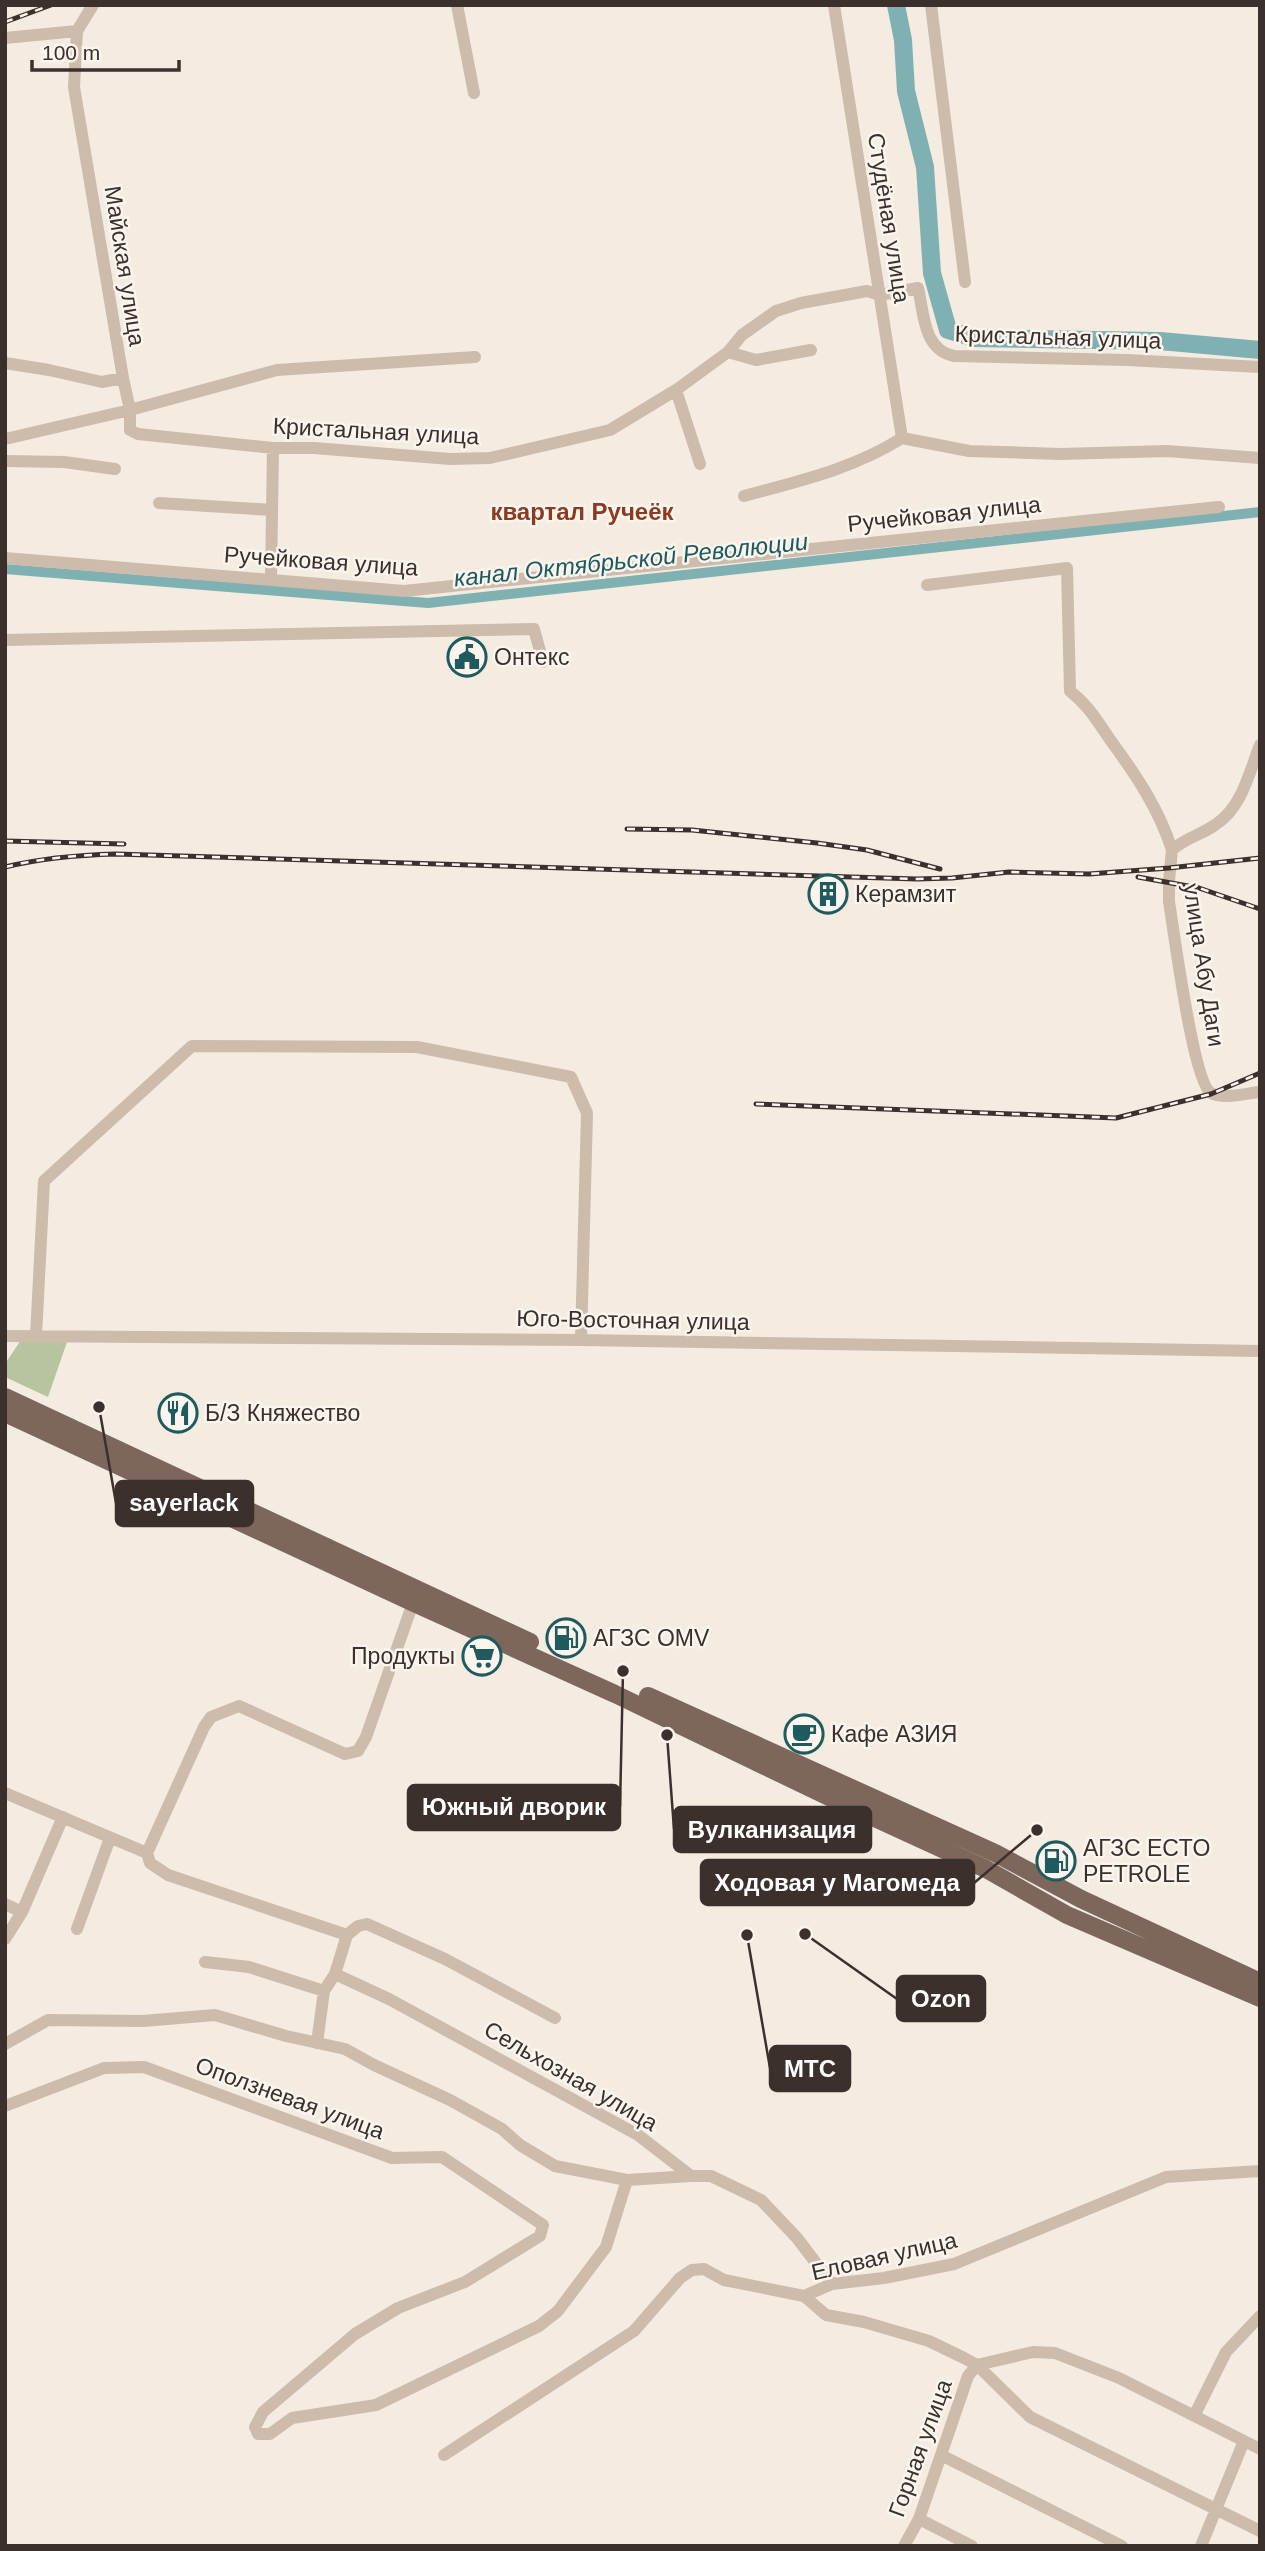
<svg xmlns="http://www.w3.org/2000/svg" width="1265" height="2551" viewBox="0 0 1265 2551" font-family="Arial,sans-serif">
<rect width="100%" height="100%" fill="#f4ebe1"/>
<!-- green -->
<path fill="#b8c4a0" d="M21 1340 67 1342 48 1397 5 1377V1364Z"/>
<g fill="none" stroke-linecap="round" stroke-linejoin="round">
<!-- canal -->
<path stroke="#7fb0b2" stroke-width="10" d="M5 569 428 603 1260 512"/>
<!-- river -->
<path stroke="#7fb0b2" stroke-width="18" d="M896 5 903 40 906 91 925 167 932 273 948 330 974 338 1160 341 1260 350"/>
<!-- minor -->
<path stroke="#cdbbac" stroke-width="12" d="M457 5 474 93
M834 5 902 438
M931 5 965 282
M5 38 77 31
M728 352 756 360 811 350
M475 357 277 370 130 410V430L138 434 273 448H314L450 459 490 458 610 430 676 390 728 352 742 335 776 311 801 303 867 291 880 295 918 288C924 313 923 350 954 356L1127 360 1260 367
M5 363 49 370 102 382 123 378
M676 390 700 464
M5 439 130 410 123 378 74 87 77 31 93 5
M5 461 64 462 115 469
M744 496C799 481 853 469 902 438L969 451 1061 454 1167 451 1260 458
M159 503 272 510
M5 558 404 591 1219 507
M271 579 273 448
M927 585 1067 568 1070 691C1090 707 1097 721 1111 741 1136 775 1159 809 1172 850
M5 640 534 629 543 662
M1260 745C1249 773 1242 808 1215 825 1201 835 1185 838 1172 850L1169 881V902C1174 931 1193 1082 1211 1093 1223 1100 1247 1093 1260 1092
M5 1336 581 1340 1260 1351
M36 1336 44 1181 192 1046 417 1047 571 1077 587 1113 581 1340
M5 1793 147 1853 150 1863 168 1875 347 1935
M147 1853 204 1727 211 1717 239 1706 345 1754 358 1751 366 1737 415 1597
M5 1904 22 1912
M77 1929 110 1838
M5 1939 22 1912 63 1817
M205 1962 249 1967 324 1991
M335 1974 389 1999 638 2135 691 2176H711L761 2200 797 2238 832 2284
M317 2043 324 1991 335 1974 347 1935 358 1926 367 1924 445 1959 555 2018
M5 2044 48 2020 143 2021 215 2015 286 2036 345 2049 374 2065 450 2100 502 2129 520 2145 555 2166 627 2180 691 2176
M5 2106 104 2068 144 2067 392 2158 442 2157 543 2225 540 2236 465 2282 398 2308 355 2334 263 2412 255 2427 258 2434H270L292 2418 376 2405 539 2326 558 2311 606 2247 627 2180
M804 2296 826 2315 864 2322 929 2341 964 2358 977 2365 1030 2417 1260 2531
M977 2365 1033 2352 1055 2353 1119 2378 1260 2449
M1194 2416 1226 2352 1260 2316
M444 2455 634 2331 680 2278 692 2270 704 2269 724 2280 804 2296 832 2284 884 2278 954 2264 1166 2177 1260 2171
M941 2455 1122 2546
M919 2519 972 2546
M904 2546 919 2519 968 2376 977 2365
M1201 2546 1244 2441"/>
<!-- primary -->
<path stroke="#7d675c" stroke-width="18" d="M5 1397 530 1642
M5 1413 412 1602 615 1694 831 1798 986 1869 1067 1915 1260 1998
M648 1696 995 1853 1081 1899 1260 1982"/>
<!-- rail casing -->
<g stroke="#3b302b" stroke-width="5">
<path id="rail" d="M5 22 51 5
M627 829 692 830 817 843 867 850 940 869
M5 841 124 844
M5 867C42 858 78 855 116 854L917 879 952 878 1009 872 1089 874 1169 868 1260 858
M1138 877 1199 888 1260 909
M756 1104 1116 1118 1211 1094 1260 1073"/>
</g>
<!-- rail -->
<use href="#rail" stroke="#fbf5ee" stroke-width="2.5" stroke-dasharray="8" stroke-linecap="butt"/>
</g>
<!-- icons -->
<defs>
<g id="civic-ring" transform="scale(2.0125)"><circle r="9.5" fill="#fbf5ee" stroke="#1f5a5e" stroke-width="1.5"/><path d="M-.6-6.5H3V-4.5H.6V-3L4-1V1h2V6H-6V1h2V-1L-.6-3ZM-1.2 2.5V6h2.4V2.5Z" fill="#1f5a5e"/></g>
<g id="building-ring" transform="scale(2.0125)"><circle r="9.5" fill="#fbf5ee" stroke="#1f5a5e" stroke-width="1.5"/><path d="M-4-6H4V6H1V3H-1V6H-4ZM-2.5-4.3h1.7v1.8h-1.7ZM.8-4.3h1.7v1.8H.8ZM-2.5-1h1.7V.8h-1.7ZM.8-1h1.7V.8H.8Z" fill="#1f5a5e"/></g>
<g id="restaurant-ring" transform="scale(2.0125)"><circle r="9.5" fill="#fbf5ee" stroke="#1f5a5e" stroke-width="1.5"/><path d="M-5-6h1v4h1v-4h1v4h1v-4h1v5L-1.5 .5V6h-2V.5L-5-1ZM5-6V6H3V1.5H1.5Q1.5-4 5-6Z" fill="#1f5a5e"/></g>
<g id="fuel-ring" transform="scale(2.0125)"><circle r="9.5" fill="#fbf5ee" stroke="#1f5a5e" stroke-width="1.5"/><path d="M-5.5-6h7V0h2V4h1.3V-2.5L3-4.5l.8-.8L6-3V5H2.5V1h-1V6h-7ZM-4.2-4.7v3.2H.2V-4.7Z" fill="#1f5a5e"/></g>
<g id="supermarket-ring" transform="scale(2.0125)"><circle r="9.5" fill="#fbf5ee" stroke="#1f5a5e" stroke-width="1.5"/><path d="M-6-5.5h2.5l.6 2H6L4.5 2H-2.5L-4.4-4H-6ZM-1.5 3.2a1.3 1.3 0 1 0 .1 0ZM3 3.2a1.3 1.3 0 1 0 .1 0Z" fill="#1f5a5e"/></g>
<g id="cafe-ring" transform="scale(2.0125)"><circle r="9.5" fill="#fbf5ee" stroke="#1f5a5e" stroke-width="1.5"/><path d="M-5.5-4.5H6V0H3Q3 3.5 0 3.5H-2.5Q-5.5 3.5-5.5 0ZM3-3.2v2h1.7v-2ZM-6 4.5H4V6H-6Z" fill="#1f5a5e"/></g>
</defs>
<g fill-rule="evenodd">
<use href="#civic-ring" x="467" y="657"/>
<use href="#building-ring" x="828" y="894"/>
<use href="#restaurant-ring" x="178" y="1413"/>
<use href="#fuel-ring" x="566" y="1638"/>
<use href="#supermarket-ring" x="482" y="1656"/>
<use href="#cafe-ring" x="804" y="1734"/>
<use href="#fuel-ring" x="1056" y="1861"/>
</g>
<g text-anchor="middle" stroke-width="5" stroke-linejoin="round" paint-order="stroke">
<!-- street labels -->
<g font-size="23" fill="#3b302b" stroke="#fbf5ee">
<text transform="translate(889 218) rotate(81)" y="8">Студёная улица</text>
<text transform="translate(125 266) rotate(81)" y="8">Майская улица</text>
<text transform="translate(1058 337) rotate(2)" y="8">Кристальная улица</text>
<text transform="translate(376 431) rotate(3)" y="8">Кристальная улица</text>
<text transform="translate(944 514) rotate(-6)" y="8">Ручейковая улица</text>
<text transform="translate(321 561) rotate(4)" y="8">Ручейковая улица</text>
<text transform="translate(1204 965) rotate(81)" y="8">улица Абу Даги</text>
<text transform="translate(633 1320) rotate(1)" y="8">Юго-Восточная улица</text>
<text transform="translate(571 2076) rotate(30)" y="8">Сельхозная улица</text>
<text transform="translate(290 2098) rotate(20)" y="8">Оползневая улица</text>
<text transform="translate(884 2256) rotate(-13)" y="8">Еловая улица</text>
<text transform="translate(920 2448) rotate(-70)" y="8">Горная улица</text>
</g>
<!-- poi labels -->
<g font-size="23" fill="#3b302b" stroke="#fbf5ee" text-anchor="start">
<text x="494" y="665">Онтекс</text>
<text x="855" y="902">Керамзит</text>
<text x="205" y="1421">Б/З Княжество</text>
<text x="593" y="1646">АГЗС OMV</text>
<text x="455" y="1664" text-anchor="end">Продукты</text>
<text x="831" y="1742">Кафе АЗИЯ</text>
<text x="1083" y="1856">АГЗС ECTO<tspan x="1083" dy="26">PETROLE</tspan></text>
</g>
<!-- neighbourhood labels -->
<g font-size="24" font-weight="bold" fill="#8c3b22" stroke="#fbf5ee">
<text x="582" y="520">квартал Ручеёк</text>
</g>
<!-- water labels -->
<g font-size="24" font-style="italic" fill="#1f5a5e" stroke="#fbf5ee">
<text transform="translate(631 560) rotate(-6)" y="8">канал Октябрьской Революции</text>
</g>
</g>
<!-- callouts -->
<path fill="none" stroke="#3b302b" stroke-width="2.5" d="M99 1407L116 1503M623 1671L620 1807M667 1735L674 1829M1037 1830L974 1883M805 1934L897 1999M747 1935L770 2068"/>
<g fill="#3b302b" stroke="#fbf5ee" stroke-width="2.5">
<circle cx="99" cy="1407" r="7"/>
<circle cx="623" cy="1671" r="7"/>
<circle cx="667" cy="1735" r="7"/>
<circle cx="1037" cy="1830" r="7"/>
<circle cx="805" cy="1934" r="7"/>
<circle cx="747" cy="1935" r="7"/>
</g>
<g fill="#3b302b" stroke="#3b302b" stroke-width="2.5">
<rect x="116" y="1481" width="137" height="45" rx="7"/>
<rect x="408" y="1785" width="212" height="45" rx="7"/>
<rect x="674" y="1807" width="197" height="45" rx="7"/>
<rect x="701" y="1860" width="273" height="45" rx="7"/>
<rect x="897" y="1976" width="88" height="45" rx="7"/>
<rect x="770" y="2046" width="80" height="45" rx="7"/>
</g>
<g font-size="24" text-anchor="middle" font-weight="bold" fill="#fff">
<text x="184" y="1511">sayerlack</text>
<text x="514" y="1815">Южный дворик</text>
<text x="772" y="1838">Вулканизация</text>
<text x="837" y="1891">Ходовая у Магомеда</text>
<text x="941" y="2007">Ozon</text>
<text x="810" y="2077">МТС</text>
</g>
<!-- border -->
<rect width="1265" height="2551" fill="none" stroke="#3b302b" stroke-width="14"/>
<!-- scale -->
<path d="M32 60v10h147v-10" fill="none" stroke="#3b302b" stroke-width="3.5"/>
<text x="42" y="60" font-size="21" fill="#3b302b" stroke="#fbf5ee" stroke-width="5" paint-order="stroke">100 m</text>
</svg>
